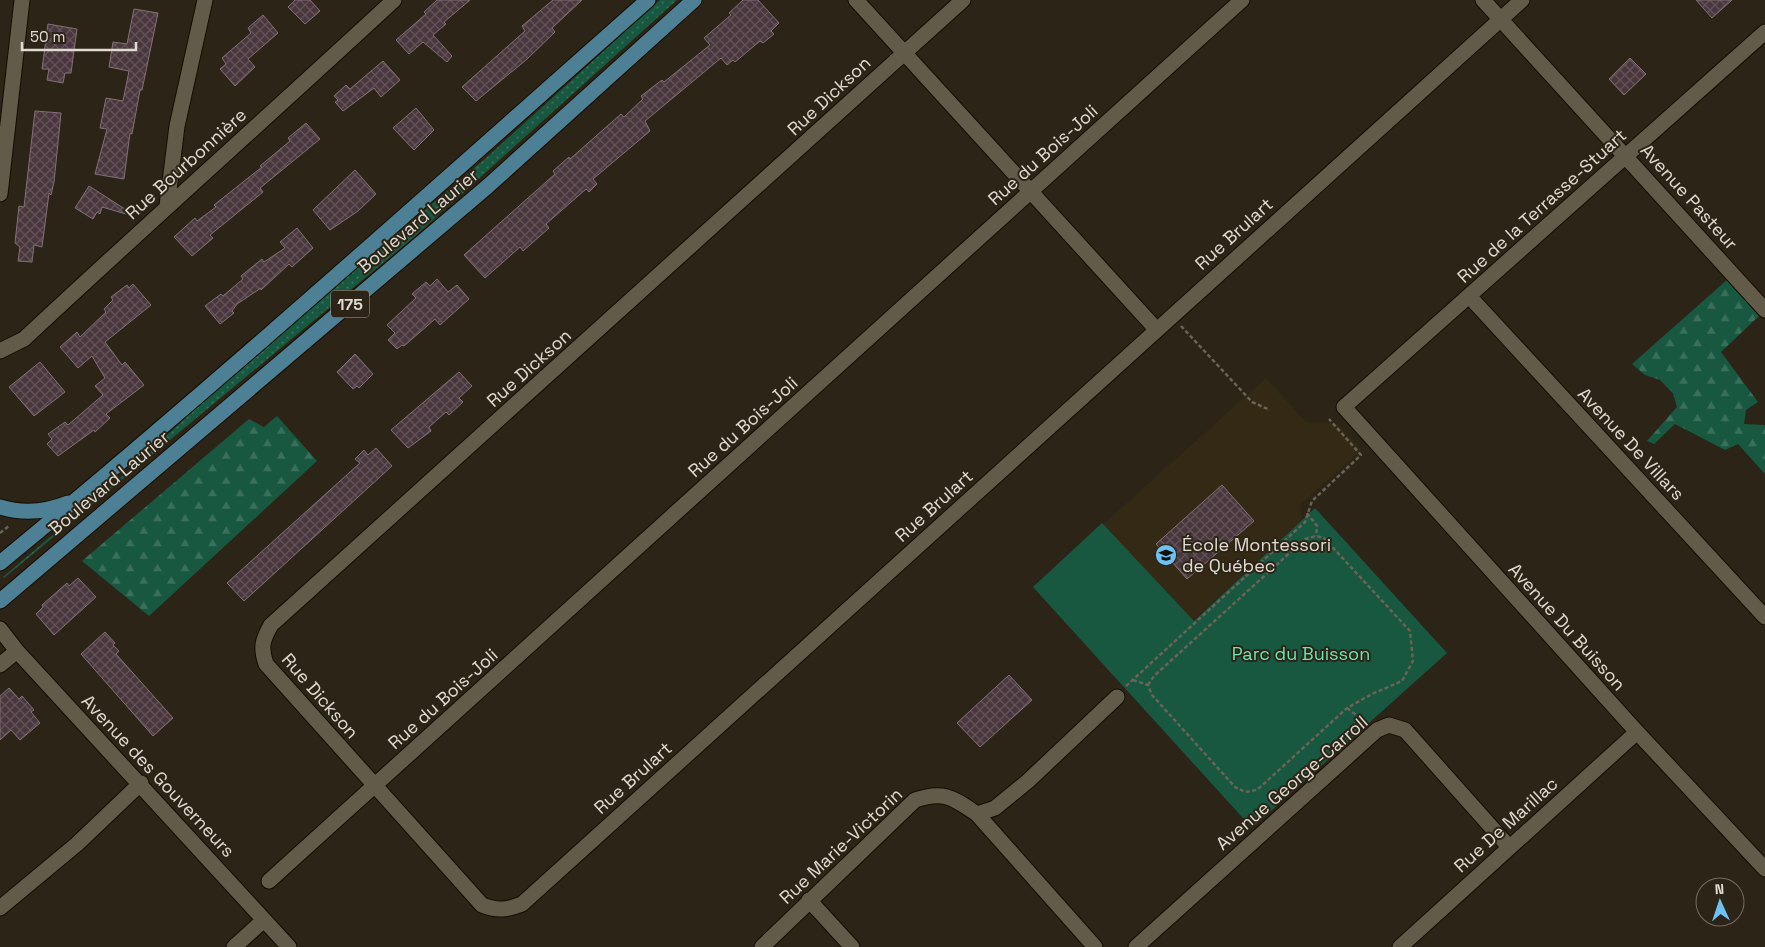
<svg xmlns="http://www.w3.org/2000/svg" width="1765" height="947" viewBox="0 0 1765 947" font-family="'Space Grotesk',sans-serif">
<defs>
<pattern id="grass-dots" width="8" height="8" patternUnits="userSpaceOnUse" patternTransform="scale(1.25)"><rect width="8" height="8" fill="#185841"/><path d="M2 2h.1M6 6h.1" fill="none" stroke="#396f5b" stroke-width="1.8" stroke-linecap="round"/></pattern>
<pattern id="forest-firs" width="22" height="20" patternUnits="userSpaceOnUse" patternTransform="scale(1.25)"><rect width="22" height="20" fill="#185841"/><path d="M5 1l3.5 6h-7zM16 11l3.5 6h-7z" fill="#396f5b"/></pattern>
<pattern id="building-cross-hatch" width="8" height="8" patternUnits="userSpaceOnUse" patternTransform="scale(1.25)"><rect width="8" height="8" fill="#49373d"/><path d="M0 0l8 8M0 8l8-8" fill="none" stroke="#635358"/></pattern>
</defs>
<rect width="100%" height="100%" fill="#2c2416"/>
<!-- built -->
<path fill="#342914" d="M1266 378 1306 422 1337 423 1361 450 1300 505 1302 520 1122 686 1033 587Z"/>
<!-- grass -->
<path fill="url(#grass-dots)" d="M660 0H677L413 238 4 578 3 577 135 465 223 383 487 157Z"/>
<!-- forest -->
<path fill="url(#forest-firs)" d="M1728 279 1760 315 1721 352 1758 402 1746 410 1744 424 1765 425V474L1738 444 1725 450 1675 424 1654 444 1647 441 1677 407 1673 393 1660 380 1645 375 1632 364Z
M277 416 317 461 149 616 82 561 249 419 264 427Z"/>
<!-- green -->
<path fill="#185841" d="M1315 508 1447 653 1252 828 1033 587 1102 523 1194 621Z"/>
<!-- building -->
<path fill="url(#building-cross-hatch)" stroke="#847077" d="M295 0H310L320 11 305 24 288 7Z
M437 0H470L444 22 446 24 433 35 452 56 447 62 423 42 409 54 396 40 426 14 424 12Z
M553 0H582L552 28 555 32 526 60 476 101 462 87 525 31 522 26Z
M743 0H758L779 23 771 31 774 34 763 43 760 41 735 62 733 60 727 65 721 58 645 121 650 131 593 179 597 184 589 192 586 189 546 224 549 228 523 251 520 247 485 278 464 255 555 174 553 171 569 157 570 159 621 114 624 117 643 99 641 96 662 80 664 82 710 45 704 38 731 15 729 13Z
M1696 0H1732L1712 18Z
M134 9 158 13 142 90H140L132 134 130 133 124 179 95 174 107 129 100 128 106 98 123 101 129 71 109 67 113 42 127 44Z
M263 15 278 33 248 59 255 67 235 86 220 69 226 64 222 58 251 33 248 28Z
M48 24 77 29 71 73H65L63 83 47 80 49 69H42Z
M1630 58 1646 74 1624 95 1609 79Z
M383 61 400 80 381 97 374 88 343 111 335 102 338 100 334 96 346 85 350 89Z
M416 108 434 130 414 150 393 128Z
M35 111 61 113 54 182 51 195 49 193 42 247 34 245 32 262 18 261 20 247 15 243 19 206 24 207Z
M306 123 320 139 260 188 263 192 210 235 213 238 192 256 174 237 195 218 197 221 216 207 214 205 262 167 260 166 290 141 288 138Z
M355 170 376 194 358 211 330 230 313 210Z
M89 186 128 211 126 214 102 207 100 214 97 212 93 219 75 208Z
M297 228 313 248 292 267 289 264 261 290V288L237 304 232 311 234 313 220 324 205 306 221 294 223 296 243 279 241 276 262 259 264 262 285 248 280 242Z
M437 279 448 292 457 285 469 299 440 325 435 319 404 346 402 345 397 349 388 340 395 333 387 325 416 298 412 294 426 282 430 286Z
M133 284 151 305 105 342 122 365 125 362 144 385 106 414 110 418 95 432 94 430 58 456 47 444 52 439 48 434 65 422 68 425 103 395 95 386 105 378 92 356 78 368 60 347 77 332 80 337 106 312 104 309 113 300 111 297 127 285 129 288Z
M355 354 373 374 359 388 357 386 353 389 337 372Z
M40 362 65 392 34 416 9 387Z
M459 372 472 386 459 398 463 402 449 415 446 412 429 427 431 431 408 448 391 430Z
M376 448 392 466 244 601 227 583 360 463 355 459 364 450 368 455Z
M1222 485 1254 521 1187 579 1156 544Z
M78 578 96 597 54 635 36 614 43 607 42 605 67 583 69 586Z
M105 632 115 643 113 645 119 651 116 654 173 718 153 736 81 654Z
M1009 675 1032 700 980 747 957 723Z
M9 688 19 699 22 696 34 710 31 712 40 723 20 740 11 730 0 740V696Z"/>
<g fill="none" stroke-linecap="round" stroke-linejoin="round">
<!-- street casing -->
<g stroke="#140d02" stroke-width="17">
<path id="street" d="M856 0 1156 329
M963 0 271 625C263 639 260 647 266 664L482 905C497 911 507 910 522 904L1522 0
M1483 0 1765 310
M1765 32 1344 407 1637 732 1765 869
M0 194 22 0
M167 206 177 126 205 0
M1469 296 1765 617
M0 351 24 339C146 225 271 114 394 0
M0 629 17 651 289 947
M0 665 17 651
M977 814 1095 947
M269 881 1242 0
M809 900 852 947
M0 908 77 844 141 783
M234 947 264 920
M762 947 915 800C944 790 953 798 977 814L995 808 1028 781 1117 697
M1136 947 1377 730 1389 725 1405 730 1509 847
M1400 947 1637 732"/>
</g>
<!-- primary casing -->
<g stroke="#140d02" stroke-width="17">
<path id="primary" d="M0 507C23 514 46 512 68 503
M0 563C221 381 433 190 648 0
M0 601 488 186 694 0"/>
</g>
<!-- path -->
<path stroke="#6a6357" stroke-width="2.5" stroke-dasharray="4 2.5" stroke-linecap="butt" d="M1181 326 1252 402 1270 410
M1307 513 1317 526 1316 536
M0 533 10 525
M1133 680 1148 685 1152 695 1235 787 1245 792 1257 790 1347 708 1372 694 1402 681 1413 661 1410 631 1324 538 1316 536 1305 539 1154 676 1148 685
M1126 686 1305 522 1312 501 1361 455 1329 419
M1347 708 1364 721"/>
<!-- street -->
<use href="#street" stroke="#635b4a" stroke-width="15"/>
<!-- primary -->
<use href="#primary" stroke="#4d8094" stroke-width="15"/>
</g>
<!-- icons -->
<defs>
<g id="school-disc" transform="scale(1.125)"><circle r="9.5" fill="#6ec2f3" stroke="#2c2416"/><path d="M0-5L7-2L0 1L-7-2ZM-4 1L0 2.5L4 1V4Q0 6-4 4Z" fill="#111"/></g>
</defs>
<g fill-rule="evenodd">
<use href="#school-disc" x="1166" y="555"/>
</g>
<g text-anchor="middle" stroke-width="4" stroke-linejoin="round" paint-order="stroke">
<!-- shield labels -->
<rect fill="#2c2416" stroke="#aaa499" stroke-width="1" x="331" y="290.5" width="38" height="27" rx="4"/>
<g font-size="16" font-weight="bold" fill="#e0dbd1">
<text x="350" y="310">175</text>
</g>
<!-- street labels -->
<g font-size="18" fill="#e0dbd1" stroke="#2c2416">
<text transform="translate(829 96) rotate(-43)" y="6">Rue Dickson</text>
<text transform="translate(1043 155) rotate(-42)" y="6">Rue du Bois-Joli</text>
<text transform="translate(186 164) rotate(-42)" y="6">Rue Bourbonnière</text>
<text transform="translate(1689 197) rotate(48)" y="6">Avenue Pasteur</text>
<text transform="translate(1542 206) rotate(-42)" y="6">Rue de la Terrasse-Stuart</text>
<text transform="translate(418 221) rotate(-40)" y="6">Boulevard Laurier</text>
<text transform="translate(1234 234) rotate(-42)" y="6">Rue Brulart</text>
<text transform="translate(529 368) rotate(-42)" y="6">Rue Dickson</text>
<text transform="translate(743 427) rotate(-42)" y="6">Rue du Bois-Joli</text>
<text transform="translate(1631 444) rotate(47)" y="6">Avenue De Villars</text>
<text transform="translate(109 483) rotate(-40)" y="6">Boulevard Laurier</text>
<text transform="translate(934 506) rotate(-42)" y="6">Rue Brulart</text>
<text transform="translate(1567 627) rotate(48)" y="6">Avenue Du Buisson</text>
<text transform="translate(320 696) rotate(49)" y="6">Rue Dickson</text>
<text transform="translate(443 699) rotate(-42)" y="6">Rue du Bois-Joli</text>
<text transform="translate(158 776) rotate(47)" y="6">Avenue des Gouverneurs</text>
<text transform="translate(633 778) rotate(-42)" y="6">Rue Brulart</text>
<text transform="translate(1292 783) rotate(-41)" y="6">Avenue George-Carroll</text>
<text transform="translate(1506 825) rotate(-42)" y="6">Rue De Marillac</text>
<text transform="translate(841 846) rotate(-43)" y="6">Rue Marie-Victorin</text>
</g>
<!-- poi labels -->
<g font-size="18" fill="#e0dbd1" stroke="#2c2416" text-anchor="start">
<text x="1182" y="551">École Montessori<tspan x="1182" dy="21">de Québec</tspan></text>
</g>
<!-- park labels -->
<g font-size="18" fill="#6ce6b5" stroke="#2c2416">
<text x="1301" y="660">Parc du Buisson</text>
</g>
</g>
<!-- north arrow -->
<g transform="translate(1720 902) rotate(357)"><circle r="24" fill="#2c2416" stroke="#746d61"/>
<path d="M0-4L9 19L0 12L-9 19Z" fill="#6ec2f3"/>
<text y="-8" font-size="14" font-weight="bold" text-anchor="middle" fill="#e0dbd1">N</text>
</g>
<!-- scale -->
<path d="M22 42v8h114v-8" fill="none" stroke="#e0dbd1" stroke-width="2.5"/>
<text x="30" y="42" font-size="15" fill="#e0dbd1" stroke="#2c2416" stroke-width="4" paint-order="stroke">50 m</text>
</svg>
